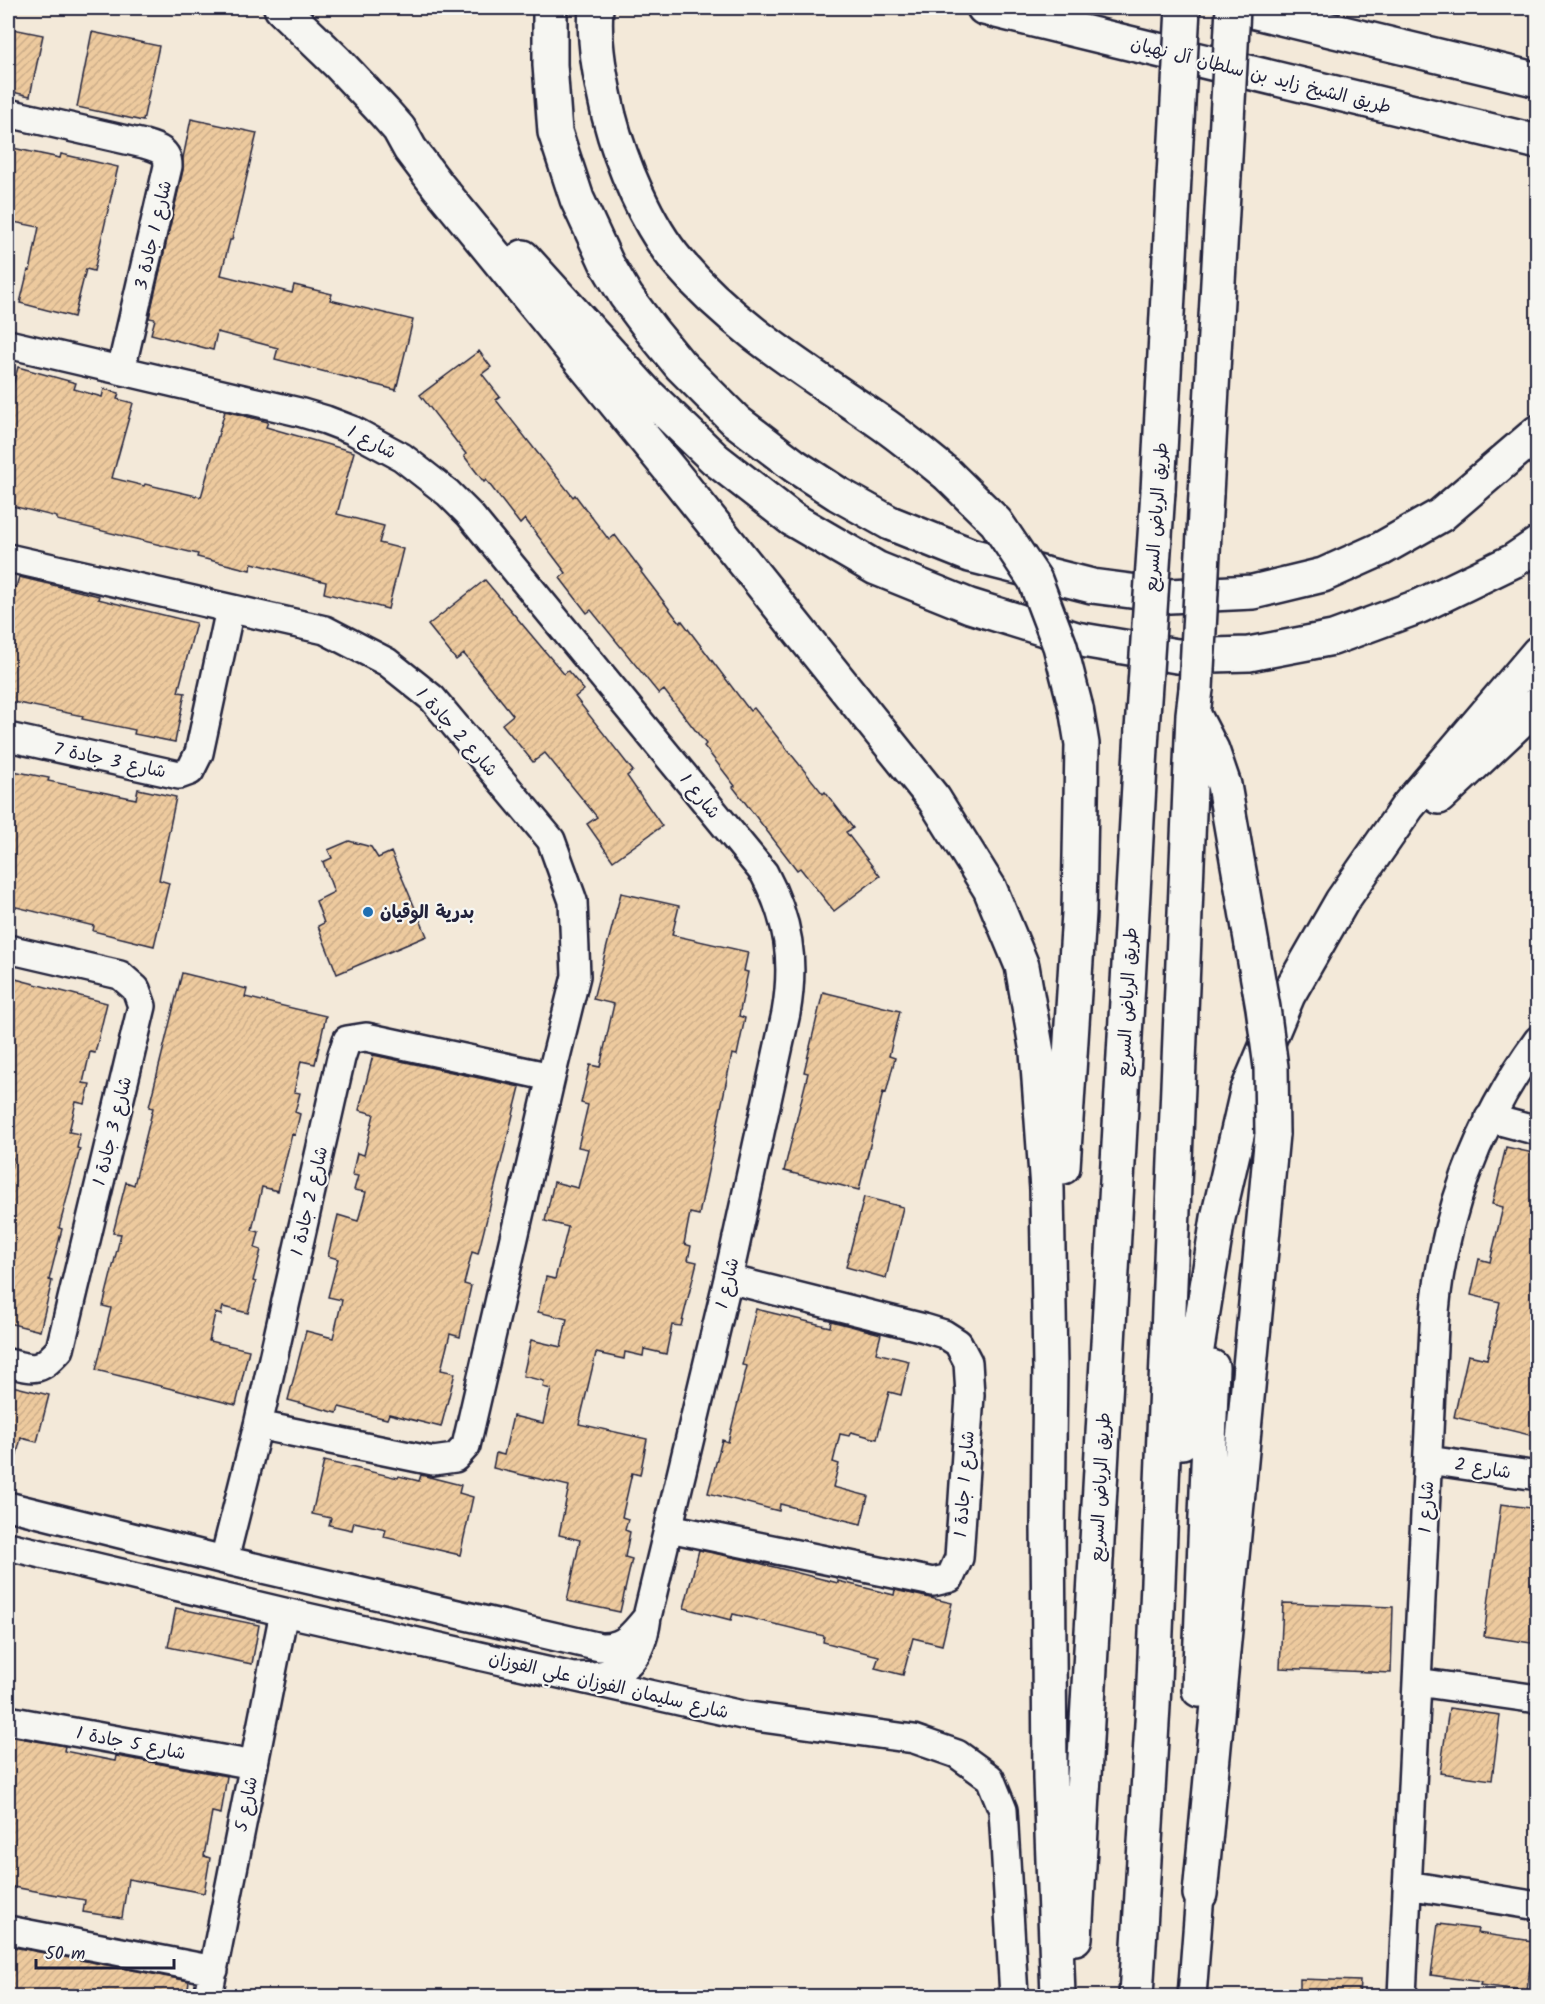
<svg xmlns="http://www.w3.org/2000/svg" width="1545" height="2004" viewBox="0 0 1545 2004" font-family="Kalam,'Playpen Sans Arabic',sans-serif">
<defs>
<pattern id="building-hatch" width="6" height="6" patternUnits="userSpaceOnUse" patternTransform="scale(1.5)"><rect width="6" height="6" fill="#edca9e"/><path d="M-1 1l2-2M0 6l6-6M5 7l2-2" fill="none" stroke="#cbad89"/></pattern>
</defs>
<rect width="100%" height="100%" fill="#f3e9d9"/>
<filter id="ink" filterUnits="userSpaceOnUse"><feTurbulence type="fractalNoise" baseFrequency=".0167" numOctaves="2"/><feDisplacementMap in="SourceGraphic" scale="12" xChannelSelector="R" yChannelSelector="G"/><feConvolveMatrix kernelMatrix="1 2 1 2 8 2 1 2 1" color-interpolation-filters="sRGB"/></filter>
<g filter="url(#ink)">
<!-- building -->
<path fill="url(#building-hatch)" stroke="#22223b" stroke-width="1.5" d="M8 28 43 35 30 96 8 91Z
M92 32 159 46 143 121 77 107Z
M191 119 257 133 232 240H230L221 275 292 293 294 285 332 294 330 300 413 320 396 390 275 359 278 348 217 332 213 350 151 334 155 319 149 318 183 170V158Z
M8 147 60 158 61 154 118 167 94 271 86 269 74 317 20 303 28 270 30 271 39 227 8 221Z
M479 351 491 367 482 374 500 397 496 400 536 451 573 497 575 495 609 540 615 535 642 571 641 572 680 623 682 621 750 711 754 708 823 794 825 792 853 828 846 832 880 876 834 911 800 868 797 870 733 787 735 786 704 746 706 744 664 690 659 694 591 610 587 613 560 578 566 573 525 519 520 524 486 480 484 482 464 456 466 454 420 395Z
M18 367 76 383 74 389 102 397 104 389 119 393 117 399 133 403 112 478 144 486 145 484 201 497 225 411 268 422 266 427 354 452 337 514 384 526 379 543 403 549 388 609 324 593 326 582 252 563 250 570 197 557 198 554 57 520V517L8 505V403Z
M19 577 99 596 98 599 196 623 178 692 185 693 175 742 134 734 135 730 82 719 83 716 8 701V585L16 587Z
M485 580 564 674 568 671 584 690 575 697 633 771 627 776 662 826 613 861 587 824 597 817 545 753 533 762 502 724 513 715 464 654 456 660 428 625Z
M8 770 49 778 48 781 136 799 138 789 176 797 159 880 169 883 154 946 93 931 94 926 8 905Z
M349 841 371 847 378 858 391 852 427 936 337 974 318 926 324 923 316 901 334 892 323 862 332 858 328 850Z
M621 893 679 906 672 935 748 952 744 971 748 972 739 1016 745 1018 737 1055 732 1054 699 1215 690 1213 684 1244 691 1246 688 1260 697 1262 681 1326 672 1325 666 1354 644 1349 643 1356 625 1352 624 1359 596 1353 579 1424 647 1439 640 1475 632 1473 622 1517 628 1519 625 1530 630 1532 625 1557 632 1559 620 1612 567 1601 580 1540 559 1535 569 1486 493 1468 496 1453 504 1455 513 1416 543 1423 551 1389 543 1387 544 1381 523 1376 531 1340 561 1347 567 1319 538 1312 546 1277 555 1279 568 1227 545 1221 554 1182 578 1188 588 1149 578 1147 588 1105 581 1103 590 1065 600 1067 614 1004 593 999Z
M182 973 247 989 245 997 326 1016 315 1064 301 1061 294 1092 300 1093 295 1112 300 1114 295 1135 292 1134 278 1191 262 1187 252 1230 259 1232 255 1248 261 1250 253 1281 256 1282 248 1313 223 1307 221 1315 215 1313 209 1341 249 1350 236 1405 96 1370 111 1308 103 1306 121 1234 113 1233 126 1182 134 1185 153 1108 149 1107Z
M8 977 107 1003 95 1053 90 1052 83 1083 90 1084 85 1104 76 1102 69 1132 80 1134 77 1148 80 1149 59 1228 62 1229 49 1280 52 1281 40 1331 8 1323V1273L13 1251 8 1250V1179L13 1158 8 1157Z
M823 992 900 1011 889 1056 895 1058 886 1093 883 1092 859 1190 784 1171 808 1073 804 1072Z
M373 1055 520 1087 478 1254 472 1252 464 1284 471 1286 460 1337 450 1334 441 1370 455 1373 441 1427 389 1414 387 1419 339 1407 337 1413 288 1400 306 1331 333 1338 342 1300 328 1297 338 1259 328 1256 338 1215 358 1221 366 1192 354 1190 358 1176 352 1175 357 1153 364 1155 374 1114 359 1110Z
M1506 1147 1538 1154V1437L1454 1417 1468 1355 1487 1359 1500 1302 1471 1295 1479 1259 1490 1262 1503 1207 1492 1204Z
M864 1197 903 1207 886 1278 846 1267Z
M756 1309 830 1327 831 1321 881 1334 876 1353 909 1361 901 1395 889 1392 877 1439 851 1432 849 1436 840 1434 833 1462 839 1464 833 1487 868 1496 861 1524 780 1504 779 1511 708 1493 722 1440 728 1442 747 1366 742 1365Z
M8 1385 49 1395 37 1442 21 1438 13 1469 8 1468Z
M324 1461 398 1478 399 1476 419 1481 421 1475 461 1485 459 1493 473 1497 460 1555 384 1537 386 1529 354 1522 352 1530 329 1525 331 1518 312 1514Z
M1501 1504 1538 1509V1644L1484 1636Z
M699 1550 746 1560 838 1583V1581L894 1595 895 1590 952 1603 942 1645 913 1638 903 1675 875 1668 879 1656 823 1642 824 1636 733 1614 731 1620 684 1608Z
M1283 1603 1393 1607 1391 1673 1280 1668Z
M176 1608 259 1625 252 1664 168 1647Z
M1449 1708 1500 1715 1492 1780 1440 1773Z
M8 1736 65 1746 64 1751 115 1761 116 1756 227 1776 221 1814 212 1812 204 1856 210 1858 204 1893 128 1879 122 1918 83 1912 85 1900 8 1886Z
M1438 1924 1478 1929 1477 1933 1533 1941 1527 1991 1480 1985 1481 1982 1431 1975Z
M8 1946 189 1981 187 1996H8Z
M1300 1979 1360 1981 1359 1996H1300Z"/>
<g fill="none" stroke-linecap="round" stroke-linejoin="round">
<!-- minor casing -->
<g stroke="#22223b" stroke-width="32">
<path id="minor" d="M8 113 144 144C158 148 168 151 168 166L121 370
M8 344 299 412 326 420 352 430 402 457 448 493 470 515 764 873C789 920 795 960 786 1013L728 1279 647 1617C641 1666 620 1677 573 1677
M8 558 325 630 387 662 432 698 551 840 573 901 576 976 551 1077 466 1446 455 1458 433 1461 258 1425
M8 737 179 775 190 771 199 753 230 609
M8 949 120 975 136 989 142 1006 60 1349C39 1372 36 1370 8 1363
M1489 1118 1538 1131
M1428 1460 1538 1476
M8 1506 224 1560 600 1647C624 1648 631 1636 645 1620
M669 1528 933 1582 950 1578 959 1558 970 1395 968 1362 958 1343 944 1334 924 1328 728 1279
M8 1546 284 1612 742 1715 914 1739 957 1754 990 1778 1003 1810 1014 1996
M224 1560 258 1425 341 1058 347 1040 366 1037 551 1077
M1417 1682 1538 1699
M8 1720 254 1765
M1407 1885 1538 1906
M8 1930 214 1970
M208 1996 284 1612
M1192 1996 1200 1894
M1402 1996 1434 1326C1440 1222 1477 1124 1538 1040"/>
</g>
<!-- highway casing -->
<g stroke="#22223b" stroke-width="38">
<path id="highway" d="M281 8 337 62 384 112 399 129 410 149 438 186 680 482 934 799 990 889 1022 966 1037 1052 1047 1189 1050 1368 1048 1524 1050 1779 1058 1996
M550 8V65L555 132 577 199 607 264 626 296 652 331 680 365 736 421 795 466 838 494 890 523 970 555 1092 586 1169 596 1253 592 1323 575 1381 549 1441 515 1538 432
M596 8C593 43 601 81 609 116 621 163 647 226 679 263 737 331 814 375 886 426 907 441 927 458 947 474
M984 8 1538 142
M1239 8 1538 80
M523 257 646 393 715 459 792 519 876 568 970 606 1076 639 1177 656 1249 654 1333 638 1420 606 1513 561 1538 544
M1158 491 1174 177
M1206 494 1224 176
M1194 715 1212 750 1224 785 1252 945
M1439 797 1538 704
M1063 1167 1079 913 1082 744 1076 708
M1182 1442 1218 1218 1247 1092 1288 995 1342 901 1408 806 1538 653
M1199 1690 1212 1367
M1200 1894 1272 1134
M1075 1938 1142 730
M1136 1996 1153 1706 1193 714 1196 689"/>
</g>
<!-- minor -->
<use href="#minor" stroke="#f6f6f2" stroke-width="27"/>
<!-- highway -->
<use href="#highway" stroke="#f6f6f2" stroke-width="33"/>
<!-- highway-bridge casing -->
<g stroke="#22223b" stroke-width="38" stroke-linecap="butt">
<path id="highway-bridge" d="M1224 176 1233 8
M1174 177 1183 8
M947 474 996 522 1035 580 1060 646 1076 708
M1196 689 1206 494
M1142 730 1158 491
M1252 945 1263 1008 1271 1067 1272 1134"/>
</g>
<!-- highway-bridge -->
<use href="#highway-bridge" stroke="#f6f6f2" stroke-width="33"/>
</g>
</g>
<!-- markers -->
<circle fill="#1f6fb2" stroke="#f6f6f2" stroke-width="2" cx="368" cy="912" r="6"/>
<g text-anchor="middle" stroke-width="4.5" stroke-linejoin="round" paint-order="stroke">
<!-- street labels -->
<g font-size="18" fill="#22223b" stroke="#f6f6f2">
<text transform="translate(1261 75) rotate(14)" y="6">طريق الشيخ زايد بن سلطان آل نهيان</text>
<text transform="translate(153 235) rotate(-77)" y="6">شارع 1 جادة 3</text>
<text transform="translate(372 442) rotate(27)" y="6">شارع 1</text>
<text transform="translate(1156 517) rotate(-86)" y="6">طريق الرياض السريع</text>
<text transform="translate(457 732) rotate(48)" y="6">شارع 2 جادة 1</text>
<text transform="translate(110 760) rotate(12)" y="6">شارع 3 جادة 7</text>
<text transform="translate(700 796) rotate(51)" y="6">شارع 1</text>
<text transform="translate(1127 1002) rotate(-87)" y="6">طريق الرياض السريع</text>
<text transform="translate(112 1131) rotate(-76)" y="6">شارع 3 جادة 1</text>
<text transform="translate(309 1201) rotate(-77)" y="6">شارع 2 جادة 1</text>
<text transform="translate(727 1283) rotate(-77)" y="6">شارع 1</text>
<text transform="translate(1483 1468) rotate(9)" y="6">شارع 2</text>
<text transform="translate(964 1484) rotate(-86)" y="6">شارع 1 جادة 1</text>
<text transform="translate(1100 1487) rotate(-87)" y="6">طريق الرياض السريع</text>
<text transform="translate(1426 1507) rotate(-87)" y="6">شارع 1</text>
<text transform="translate(609 1685) rotate(13)" y="6">شارع سليمان الفوزان علي الفوزان</text>
<text transform="translate(131 1743) rotate(11)" y="6">شارع 5 جادة 1</text>
<text transform="translate(246 1804) rotate(-79)" y="6">شارع 5</text>
</g>
<!-- poi labels -->
<g font-size="18" font-weight="bold" fill="#22223b" stroke="#f6f6f2" text-anchor="start">
<text x="380" y="918">بدرية الوقيان</text>
</g>
</g>
<!-- margin -->
<rect width="1545" height="2004" fill="none" stroke="#f6f6f2" stroke-width="30"/>
<rect x="15" y="15" width="1515" height="1974" fill="none" stroke="#22223b" stroke-width="2" filter="url(#ink)"/>
<!-- scale -->
<path d="M36 1959v9h138v-9" fill="none" stroke="#22223b" stroke-width="3"/>
<text x="45" y="1959" font-size="18" fill="#22223b" stroke="#f6f6f2" stroke-width="4.5" paint-order="stroke">50 m</text>
</svg>
